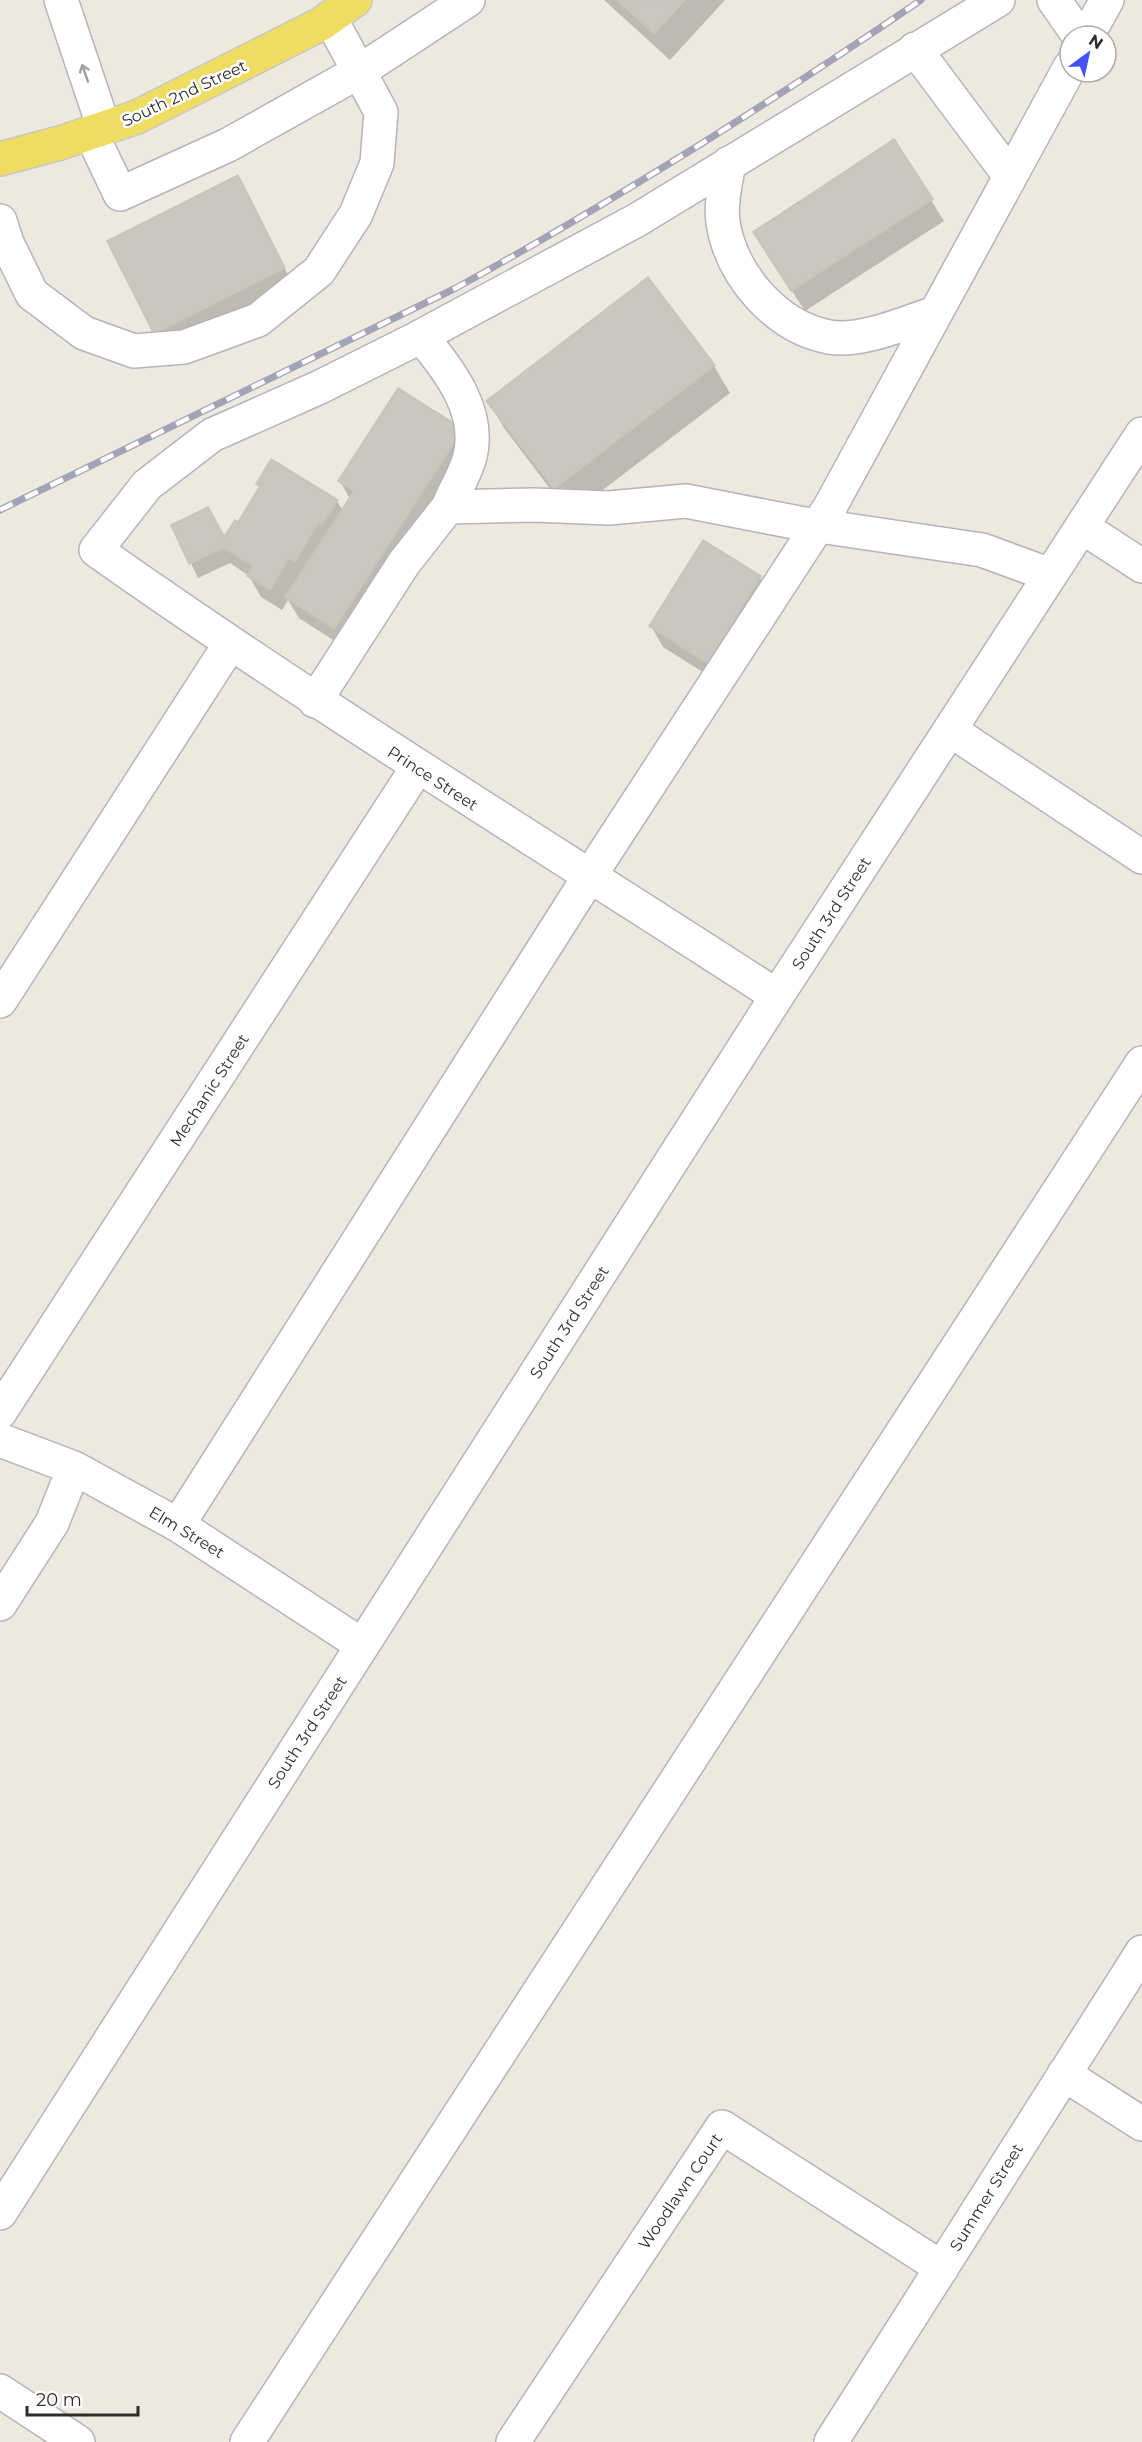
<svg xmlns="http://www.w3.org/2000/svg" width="1142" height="2442" viewBox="0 0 1142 2442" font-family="Montserrat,sans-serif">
<rect width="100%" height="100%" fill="#eee9df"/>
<!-- shadow -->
<path fill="#0003" d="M604 0H725L670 60Z
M894 141 944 221 805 311 767 253Z
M249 198 295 289 167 354 155 333Z
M648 279 714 366 730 393 570 515 504 428 488 401Z
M399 390 474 451 347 649 299 618 288 600 282 610 261 597 249 576 230 563 198 578 173 525 224 539 238 524 261 488 258 484 337 501 343 511 350 499 340 481Z
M760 578 772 599 720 683 663 647 651 626Z"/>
<!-- building -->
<path fill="#cac7be" stroke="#cac5b9" stroke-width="1.5" d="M617 0H685L654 34Z
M894 139 933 199 791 291 753 232Z
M238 175 285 268 154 334 107 241Z
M648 277 715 365 554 489 486 401Z
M398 388 463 429 334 629 285 597 354 491 338 481Z
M271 459 338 500 322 525 319 521 295 562 289 558 270 590 247 576 253 566 219 545 235 520 238 522 260 486 256 484Z
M208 507 229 545 189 564 171 525Z
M703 540 761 576 707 663 649 626Z"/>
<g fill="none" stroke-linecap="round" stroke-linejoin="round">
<!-- minor casing -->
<g stroke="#b3b4c0" stroke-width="36">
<path id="minor" d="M61 0 104 128
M1054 0 1079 36
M1087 36 1107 0
M915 49 1010 176
M91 133 120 194 228 145 360 71 468 0
M729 163C726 181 720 204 723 222 731 275 776 327 829 337 859 343 906 323 935 313
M0 221 7 243 32 294 84 333 134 351 184 347 258 320 319 271 356 214 377 163 381 112 330 18
M421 336C449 371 483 412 469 460 464 476 454 492 448 507
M1082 527 1142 566
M315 701 404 563 448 507 534 505 609 508 686 501 799 523 982 550 1050 575
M950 730 1142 857
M777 996C549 848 318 707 96 550L147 485 212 435 320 387 414 340 637 220 998 0
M0 1001 230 644
M0 1412 417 768
M0 1440 74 1468 178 1525 362 1645
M178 1525 589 877 830 507 1070 67
M0 1604 52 1523 74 1468
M1064 2074 1142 2124
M0 2213 777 996 1142 434
M0 2391 78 2442
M247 2442 1142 1063
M513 2442 722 2127 942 2268
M831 2442 1142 1952"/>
</g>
<!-- major casing -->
<g stroke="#c8c8c8" stroke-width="36">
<path id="major" d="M0 159 60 143 137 117 321 24 355 0"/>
</g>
<!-- minor -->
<use href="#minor" stroke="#fff" stroke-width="33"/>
<!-- major -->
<use href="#major" stroke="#efdc63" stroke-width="33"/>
<!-- rail casing -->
<g stroke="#a2a3b6" stroke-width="7">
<path id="rail" d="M0 510 456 288C616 200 770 103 921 0"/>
</g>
<!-- rail -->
<use href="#rail" stroke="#fff" stroke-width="4.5" stroke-dasharray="14" stroke-linecap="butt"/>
</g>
<!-- one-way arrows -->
<defs><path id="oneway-shaft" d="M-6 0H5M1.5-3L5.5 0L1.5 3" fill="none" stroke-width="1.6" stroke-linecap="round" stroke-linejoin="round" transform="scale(1.5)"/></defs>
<use stroke="#a0a0a0" href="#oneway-shaft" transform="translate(85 73) rotate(-109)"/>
<g text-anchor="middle" stroke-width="5" stroke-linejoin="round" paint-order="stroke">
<!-- street labels -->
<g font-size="16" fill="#2d2d2d" stroke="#fff">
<text transform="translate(184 93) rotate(-25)" y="6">South 2nd Street</text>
<text transform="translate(433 778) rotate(33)" y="6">Prince Street</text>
<text transform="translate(831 913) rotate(-57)" y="6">South 3rd Street</text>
<text transform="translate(209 1090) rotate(-57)" y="6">Mechanic Street</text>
<text transform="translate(569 1322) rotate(-57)" y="6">South 3rd Street</text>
<text transform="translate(187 1532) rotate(31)" y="6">Elm Street</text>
<text transform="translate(307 1732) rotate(-57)" y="6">South 3rd Street</text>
<text transform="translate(680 2191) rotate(-56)" y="6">Woodlawn Court</text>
<text transform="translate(986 2197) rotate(-58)" y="6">Summer Street</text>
</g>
</g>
<!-- north arrow -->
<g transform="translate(1088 54) rotate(33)"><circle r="28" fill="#ffffff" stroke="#ababab" stroke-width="1.5"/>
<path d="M0-4.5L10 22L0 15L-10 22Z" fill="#4353f8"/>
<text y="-9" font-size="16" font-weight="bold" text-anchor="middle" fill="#2d2d2d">N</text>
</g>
<!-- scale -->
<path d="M27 2406v9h111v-9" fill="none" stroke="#2d2d2d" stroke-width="3"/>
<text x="36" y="2406" font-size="18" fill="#2d2d2d" stroke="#ffffff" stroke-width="4.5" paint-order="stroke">20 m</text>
</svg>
